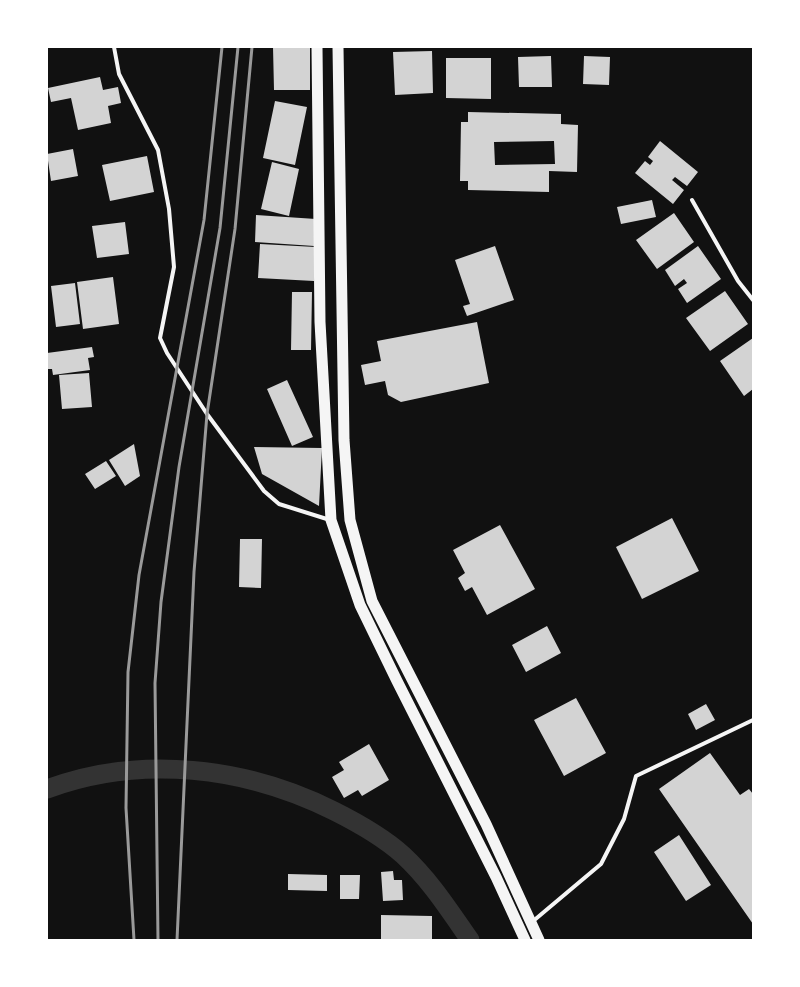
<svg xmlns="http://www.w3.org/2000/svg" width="800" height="987" viewBox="0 0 800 987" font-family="'Asap Condensed',sans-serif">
<rect width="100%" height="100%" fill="#111"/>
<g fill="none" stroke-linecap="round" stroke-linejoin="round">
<!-- canal -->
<path stroke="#333" stroke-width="19" d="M47 789C141 754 246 767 334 811 358 823 383 837 403 855 430 880 449 910 470 940"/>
</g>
<!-- building -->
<path fill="#d3d3d3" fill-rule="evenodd" d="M273 47H310V90H274Z
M432 51 433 93 395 95 393 52Z
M551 56 552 87H519L518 57Z
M584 56 610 57 609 85 583 84Z
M446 58H491V99L446 98Z
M100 77 103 90 118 87 121 103 108 106 111 123 78 130 71 98 51 102 48 88Z
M275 101 307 107 295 165 263 158Z
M468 112 561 114V124L578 125 577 172 549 171V192L468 190V181H460L461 122H468ZM554 141 555 164 495 165 494 142Z
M660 141 698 172 687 186 675 177 672 180 684 190 673 204 635 173 645 161 650 165 653 161 648 157Z
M73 149 78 176 51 181 47 154Z
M147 156 154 192 110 201 102 165Z
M272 162 299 169 289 216 261 209Z
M652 200 656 217 621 224 617 207Z
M674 213 694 242 657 269 636 240Z
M256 215 316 219 314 246 255 242Z
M125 222 129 254 97 258 92 226Z
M260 244 316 247 314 281 258 278Z
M495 246 514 300 467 316 463 306 470 304 455 260Z
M698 246 721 279 687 303 678 289 687 283 684 279 675 286 665 270Z
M113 277 119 324 83 329 77 282Z
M75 283 80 324 56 327 51 286Z
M725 291 748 324 710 351 686 318Z
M292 292H312L311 350H291Z
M477 322 489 383 401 402 388 395 385 381 365 385 361 365 381 361 377 341Z
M753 338V389L744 396 720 361Z
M92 347 94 357 88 358 90 370 53 375 52 369H47V353Z
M89 373 92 407 62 409 59 375Z
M287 380 313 437 292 446 267 389Z
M134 444 140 476 125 486 109 460Z
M254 447 322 448 319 506 262 474Z
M106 461 116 476 95 489 85 474Z
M672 518 699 571 642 599 616 547Z
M500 525 535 589 487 615 472 587 465 591 458 578 465 573 453 550Z
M240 539H262L261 588 239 587Z
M547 626 561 653 526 672 512 645Z
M576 698 606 753 564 776 534 720Z
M706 704 715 720 696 730 688 714Z
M369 744 389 780 362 796 358 790 344 798 332 777 344 770 339 762Z
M710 753 740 795 749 789 753 794V924L659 789Z
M679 835 711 885 686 901 654 852Z
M393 871 394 880H402L403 900 383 901 381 872Z
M288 874 327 875V891L288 890Z
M340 875H360L359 899H340Z
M381 915 432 916V940H381Z"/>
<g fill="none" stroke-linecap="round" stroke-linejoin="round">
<!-- minor -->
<path stroke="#f5f5f5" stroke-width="4" d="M114 47 119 74 158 150 169 209 174 267 160 338 167 353 207 414 264 491 279 504 330 520
M692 200 738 281 753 300
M532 922 601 864 624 819 636 776 753 720"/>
<!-- trunk -->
<path stroke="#f5f5f5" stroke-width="11" d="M317 47 320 322 331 520 360 605 397 681 496 877 525 940
M338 47 344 440 350 520 372 601 486 824 539 940"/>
<!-- rail -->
<path stroke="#9a9a9a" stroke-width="3" d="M134 940 126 808 128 672 139 575 204 220 222 47
M158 940 155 683 161 602 179 467 220 228 238 47
M177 940 194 572 207 414 235 229 252 47"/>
</g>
<!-- border -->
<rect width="800" height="987" fill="none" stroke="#ffffff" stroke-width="96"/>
</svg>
